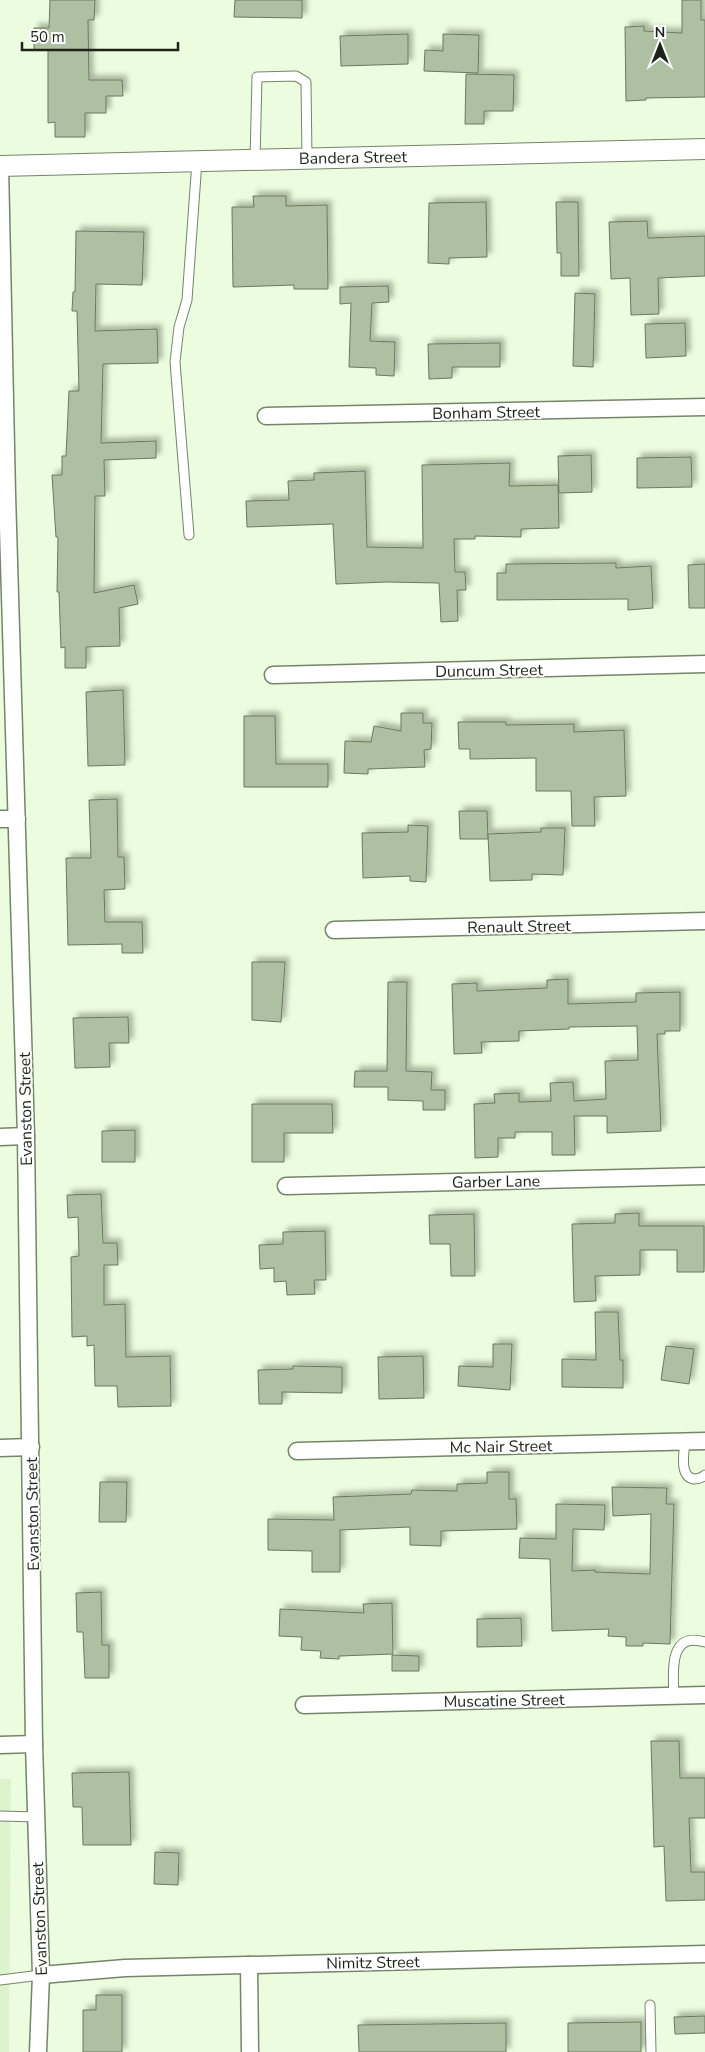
<svg xmlns="http://www.w3.org/2000/svg" width="705" height="2052" viewBox="0 0 705 2052" font-family="'Nunito Sans',sans-serif">
  <style>
    .built { fill: #ddf3ce }
    .building { fill: #aec0a2; stroke: #69795e; filter: url(#shadow) }
    .lines { fill: none; stroke-linecap: round; stroke-linejoin: round }
    .service-casing { stroke: #748569; stroke-width: 11 }
    .minor-casing { stroke: #748569; stroke-width: 19 }
    .tertiary-casing { stroke: #748569; stroke-width: 22 }
    .service { stroke: #fff; stroke-width: 9 }
    .minor { stroke: #fff; stroke-width: 16 }
    .tertiary { stroke: #fff; stroke-width: 20 }
    .labels { text-anchor: middle; stroke-width: 4; stroke-linejoin: round; paint-order: stroke }
    .street-label { font-size: 16px; fill: #1d2318; stroke: #fff }
  </style>
  <defs>
    <filter id="shadow"><feDropShadow dx="4.5" dy="-4.5" stdDeviation="2.5" flood-color="#0004"/></filter>
  </defs>
  <rect width="100%" height="100%" fill="#ebfdde"/>
  <polygon class="built" points="0,1779 11,1779 9,2052 0,2052"/>
  <g class="building">
    <polygon points="50,0 95,0 94,20 88,20 89,80 122,80 123,96 106,96 106,113 85,113 85,137 55,137 55,122 48,123 48,50 34,50 34,28 49,28"/>
    <polygon points="235,0 302,0 302,18 234,17"/>
    <polygon points="682,0 701,0 701,20 705,20 705,97 646,98 646,100 626,101 625,27 644,26 644,31 682,33"/>
    <polygon points="408,34 408,64 341,66 340,36"/>
    <polygon points="443,34 479,35 478,73 424,71 425,50 443,51"/>
    <polygon points="466,74 514,75 513,111 484,111 484,124 465,124"/>
    <polygon points="253,196 286,196 286,206 327,205 328,289 294,289 294,285 233,287 232,207 254,207"/>
    <polygon points="486,202 487,257 449,258 449,264 428,263 429,203"/>
    <polygon points="556,202 578,202 579,276 561,276 561,253 557,253"/>
    <polygon points="647,221 648,238 705,236 705,276 658,278 659,314 631,315 630,278 611,279 609,222"/>
    <polygon points="76,231 144,232 142,285 96,284 95,331 157,329 158,363 103,364 101,443 156,441 156,458 104,460 105,496 95,496 94,593 134,585 138,604 119,608 120,646 86,647 86,668 65,668 65,647 61,648 59,592 57,592 58,537 56,537 52,475 62,475 62,456 66,456 69,391 79,391 77,311 72,311 73,292 75,292"/>
    <polygon points="388,286 389,302 372,303 370,341 395,342 394,376 376,375 376,368 349,367 351,303 340,304 340,287"/>
    <polygon points="575,293 595,294 593,367 573,366"/>
    <polygon points="685,323 686,356 646,358 645,324"/>
    <polygon points="500,343 500,367 452,367 452,378 429,379 428,344"/>
    <polygon points="591,455 592,492 559,493 558,456"/>
    <polygon points="691,457 692,487 637,488 637,458"/>
    <polygon points="510,463 509,486 558,485 559,528 521,529 521,537 475,536 475,539 454,539 455,572 465,572 466,590 457,590 458,621 441,622 439,583 387,582 336,584 333,524 247,527 246,501 289,500 288,481 314,480 314,473 365,471 367,547 423,548 422,465"/>
    <polygon points="616,563 616,568 651,566 653,608 628,610 628,599 497,600 497,573 506,573 506,564"/>
    <polygon points="705,564 705,608 689,608 688,565"/>
    <polygon points="123,690 125,765 88,766 86,692"/>
    <polygon points="401,713 423,713 423,723 432,723 431,749 424,750 425,767 368,769 368,774 344,773 345,741 371,742 374,726 401,731"/>
    <polygon points="244,716 275,716 276,764 328,764 328,787 244,787"/>
    <polygon points="458,722 506,722 506,725 574,724 574,732 624,730 626,796 594,797 595,826 572,826 571,791 536,791 536,758 470,759 470,749 459,749"/>
    <polygon points="117,799 118,857 124,857 125,889 104,890 105,922 142,922 143,953 122,953 122,944 68,945 66,858 91,858 89,800"/>
    <polygon points="459,811 487,811 488,839 460,839"/>
    <polygon points="408,825 428,826 426,882 410,881 410,876 363,878 362,833 408,832"/>
    <polygon points="541,828 565,828 563,875 532,874 532,880 490,881 488,834 541,832"/>
    <polygon points="252,962 285,962 281,1022 252,1020"/>
    <polygon points="568,979 568,1004 636,1002 636,993 680,992 680,1031 665,1031 665,1034 657,1034 661,1131 607,1133 607,1116 574,1116 575,1155 552,1155 552,1132 515,1132 515,1138 498,1138 498,1157 475,1158 474,1104 495,1103 494,1094 519,1093 519,1102 551,1101 550,1083 573,1082 574,1101 606,1099 605,1061 638,1060 637,1026 569,1027 569,1029 519,1031 519,1041 481,1042 482,1053 454,1054 452,984 477,983 477,991 547,988 547,980"/>
    <polygon points="388,982 407,982 406,1071 432,1072 431,1090 445,1090 445,1110 423,1110 423,1101 388,1100 388,1087 354,1087 355,1071 387,1071"/>
    <polygon points="128,1017 129,1043 109,1043 110,1067 75,1068 73,1018"/>
    <polygon points="252,1104 332,1104 333,1133 284,1133 284,1162 252,1162"/>
    <polygon points="135,1130 135,1162 102,1162 102,1131"/>
    <polygon points="101,1194 103,1243 117,1243 118,1265 104,1265 104,1305 125,1304 126,1357 170,1356 171,1406 118,1407 117,1386 95,1386 94,1345 87,1346 87,1336 72,1337 71,1257 79,1256 78,1217 68,1218 67,1195"/>
    <polygon points="639,1213 639,1226 704,1226 704,1272 677,1272 677,1250 640,1250 640,1275 595,1276 596,1301 574,1302 572,1224 615,1223 615,1214"/>
    <polygon points="474,1214 475,1276 451,1276 450,1244 430,1244 429,1215"/>
    <polygon points="325,1231 326,1280 314,1280 315,1294 287,1295 286,1281 274,1282 274,1268 260,1269 259,1245 283,1244 283,1232"/>
    <polygon points="595,1312 618,1312 620,1360 623,1360 623,1388 562,1387 562,1359 596,1360"/>
    <polygon points="493,1344 512,1344 510,1390 458,1386 459,1366 493,1367"/>
    <polygon points="666,1346 694,1349 689,1384 661,1380"/>
    <polygon points="423,1356 424,1398 379,1399 378,1357"/>
    <polygon points="293,1366 342,1367 342,1393 282,1392 282,1404 259,1404 258,1370 293,1369"/>
    <polygon points="487,1472 509,1472 509,1499 516,1499 517,1529 441,1531 441,1546 410,1545 410,1527 340,1530 340,1572 312,1572 312,1551 268,1550 268,1519 334,1520 333,1497 411,1494 412,1490 457,1491 457,1484 487,1483"/>
    <polygon points="100,1482 127,1482 126,1522 99,1522"/>
    <polygon points="612,1487 667,1488 666,1504 674,1504 670,1644 643,1643 643,1646 626,1646 626,1637 608,1636 609,1629 552,1631 550,1559 519,1558 520,1538 556,1539 556,1504 605,1505 604,1530 573,1529 572,1571 595,1570 595,1572 650,1574 651,1514 613,1516"/>
    <polygon points="101,1592 102,1645 109,1645 109,1678 85,1678 83,1632 77,1632 76,1593"/>
    <polygon points="392,1603 393,1654 339,1656 339,1659 320,1658 321,1651 301,1650 302,1637 279,1636 280,1609 364,1613 363,1604"/>
    <polygon points="521,1618 522,1646 477,1647 477,1619"/>
    <polygon points="392,1655 419,1656 419,1671 392,1671"/>
    <polygon points="651,1741 679,1741 680,1778 705,1778 705,1818 689,1818 691,1872 705,1872 705,1900 666,1901 664,1846 654,1847"/>
    <polygon points="129,1772 131,1845 83,1845 82,1807 73,1807 72,1773"/>
    <polygon points="155,1852 179,1853 178,1885 154,1884"/>
    <polygon points="96,1995 122,1995 122,2052 83,2052 83,2010 96,2010"/>
    <polygon points="705,2016 705,2033 675,2034 674,2017"/>
    <polygon points="641,2022 641,2052 568,2052 568,2023"/>
    <polygon points="506,2023 506,2052 359,2052 358,2025"/>
  </g>
  <g class="lines">
    <defs>
      <g id="service">
        <polyline points="255,160 257,77 296,76 306,82 307,158"/>
        <polyline points="189,535 175,362 179,327 187,300 197,161"/>
        <path d="M685,1442C684,1452 679,1477 694,1479C699,1479 702,1478 705,1475"/>
        <path d="M674,1696C673,1673 668,1631 705,1642"/>
        <polyline points="0,1816 36,1817"/>
        <polyline points="0,1980 41,1975"/>
        <polyline points="650,2005 651,2052"/>
      </g>
      <g id="minor">
        <polyline points="0,166 7,494 26,1136 34,1744 41,1975 38,2052"/>
        <polyline points="266,416 705,407"/>
        <polyline points="273,675 705,664"/>
        <polyline points="0,819 17,819"/>
        <polyline points="334,930 705,921"/>
        <polyline points="0,1137 26,1136"/>
        <polyline points="286,1186 705,1176"/>
        <polyline points="0,1448 31,1447"/>
        <polyline points="297,1451 705,1441"/>
        <polyline points="304,1705 705,1695"/>
        <polyline points="0,1745 34,1744"/>
        <polyline points="249,1965 250,2052"/>
        <polyline points="41,1975 125,1968 705,1954"/>
      </g>
      <polyline id="tertiary" points="0,166 705,149"/>
    </defs>
    <use href="#service" class="service-casing"/>
    <use href="#minor" class="minor-casing"/>
    <use href="#tertiary" class="tertiary-casing"/>
    <use href="#service" class="service"/>
    <use href="#minor" class="minor"/>
    <use href="#tertiary" class="tertiary"/>
  </g>
  <g class="labels">
    <g class="street-label">
      <text transform="translate(353 157) rotate(-1)" y="6">Bandera Street</text>
      <text transform="translate(486 412) rotate(-1)" y="6">Bonham Street</text>
      <text transform="translate(489 670) rotate(-1)" y="6">Duncum Street</text>
      <text transform="translate(519 926) rotate(-1)" y="6">Renault Street</text>
      <text transform="translate(25 1109) rotate(-91)" y="6">Evanston Street</text>
      <text transform="translate(496 1181) rotate(-1)" y="6">Garber Lane</text>
      <text transform="translate(501 1446) rotate(-1)" y="6">Mc Nair Street</text>
      <text transform="translate(32 1514) rotate(-91)" y="6">Evanston Street</text>
      <text transform="translate(504 1700) rotate(-1)" y="6">Muscatine Street</text>
      <text transform="translate(39 1919) rotate(-92)" y="6">Evanston Street</text>
      <text transform="translate(373 1962) rotate(-1)" y="6">Nimitz Street</text>
    </g>
  </g>
  <g transform="translate(660 45)" stroke="#ffffff" stroke-width="4" paint-order="stroke">
  <path d="M0-4L9 19L0 12L-9 19Z" fill="#1d2318"/>
  <text y="-8" font-size="14" font-weight="bold" text-anchor="middle" fill="#1d2318">N</text>
  </g>
  <path d="M22 42v8h156v-8" fill="none" stroke="#1d2318" stroke-width="2.5"/>
  <text x="30" y="42" font-size="15" fill="#1d2318" stroke="#ffffff" stroke-width="4" paint-order="stroke">50 m</text>
</svg>
